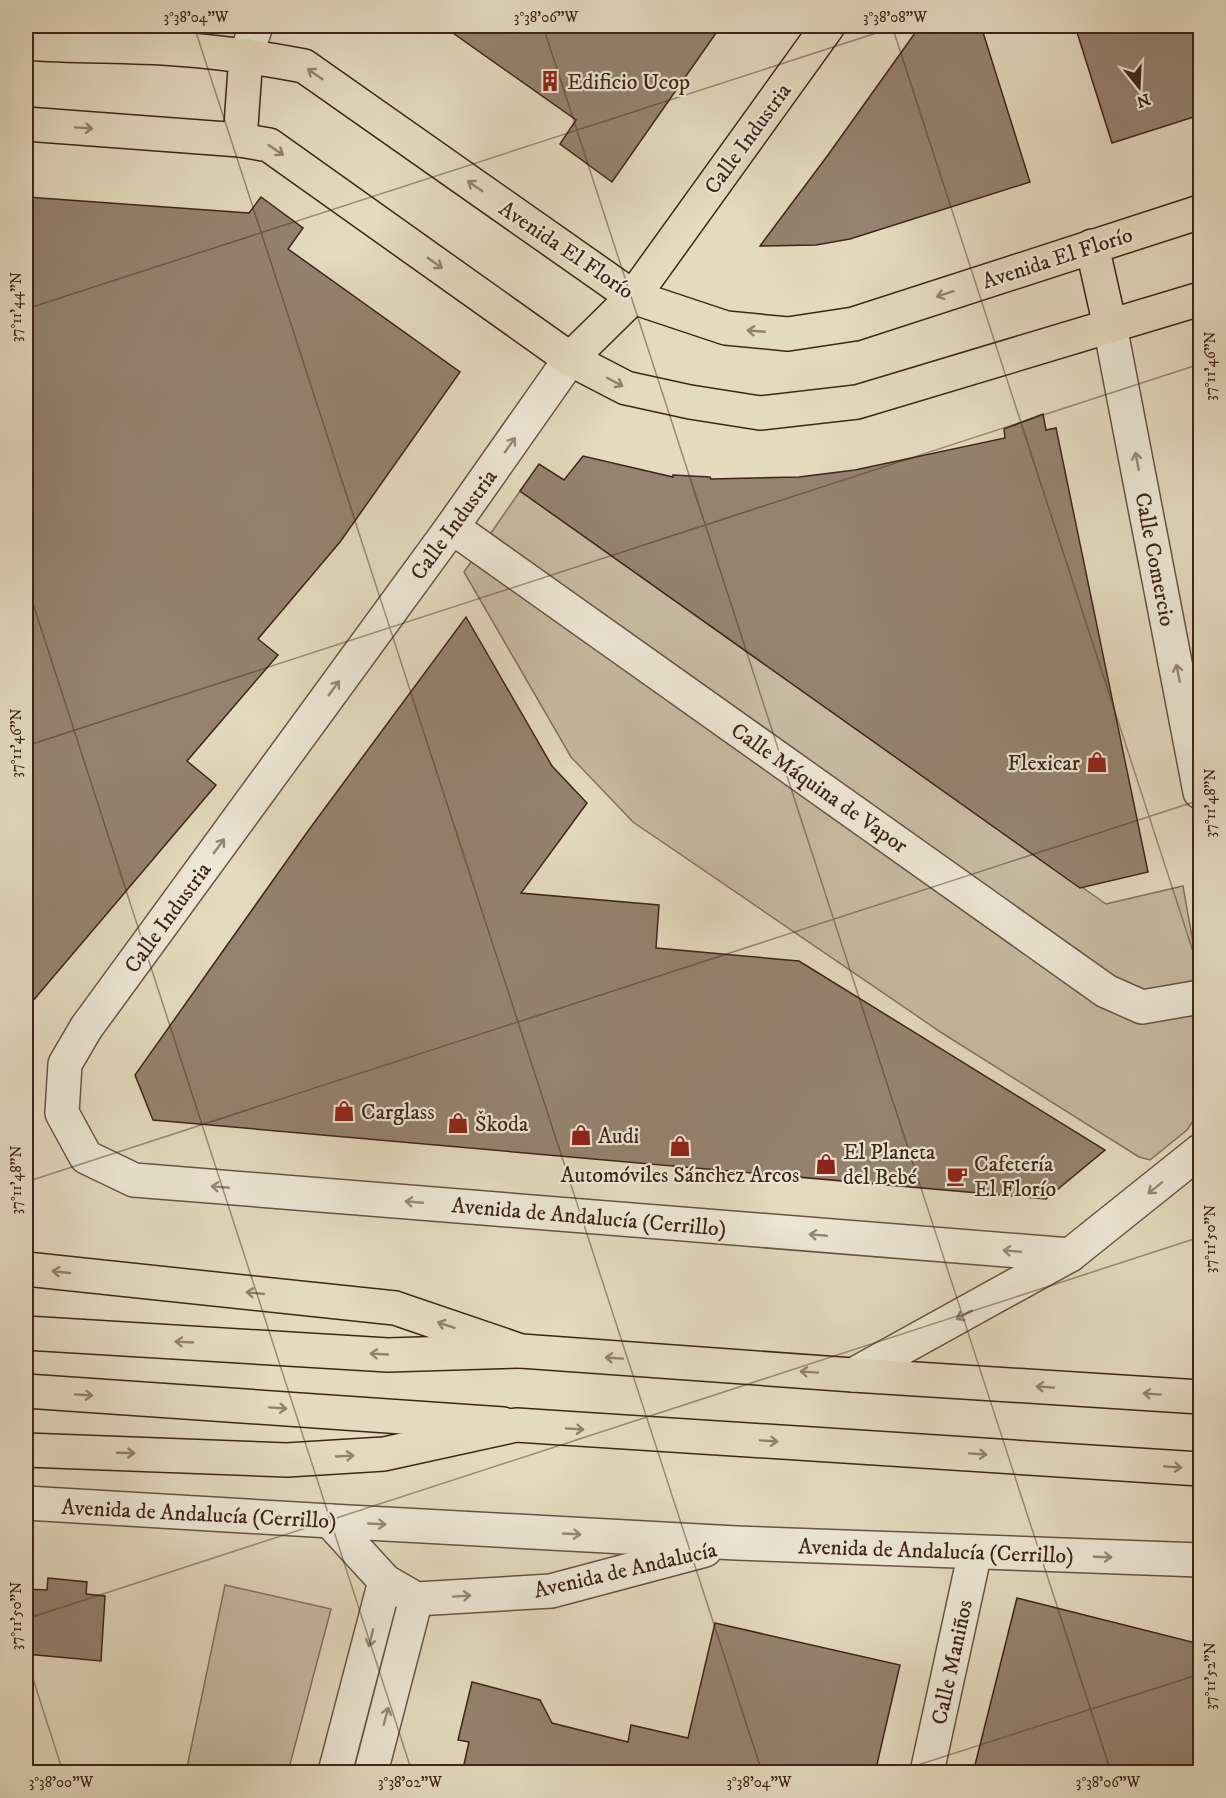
<svg xmlns="http://www.w3.org/2000/svg" width="1226" height="1798" viewBox="0 0 1226 1798" font-family="'IM FELL DW Pica',serif">
  <style>
    .green { fill: #c8bba2; stroke: #84705e; stroke-width: 1.5 }
    .building { fill: #95836f; stroke: #40241a; stroke-width: 1.5 }
    .lines { fill: none; stroke-linecap: round; stroke-linejoin: round }
    .minor-casing { stroke: #695243; stroke-width: 36 }
    .major-casing { stroke: #40241a; stroke-width: 36 }
    .highway-casing { stroke: #40241a; stroke-width: 36 }
    .minor { stroke: #ede7d5; stroke-width: 33 }
    .major { stroke: #e4dabe; stroke-width: 33 }
    .highway { stroke: #e4dabe; stroke-width: 33 }
    .oneway { stroke: #927f6c }
    .oneway2 { stroke: #968678 }
    .ticks { fill: none; stroke: #40241a; stroke-width: 1.5; stroke-opacity: 0.45 }
    .labels { text-anchor: middle; stroke-width: 4.5; stroke-linejoin: round; paint-order: stroke }
    .poi-label { font-size: 22px; fill: #40241a; stroke: #ede7d5; text-anchor: start }
    .street-label { font-size: 22px; fill: #40241a; stroke: #ede7d5 }
    .neatline { fill: none; stroke: #40241a; stroke-width: 2 }
    .ticks-label { font-size: 15px; text-anchor: middle; fill: #40241a }
  </style>
  <rect width="100%" height="100%" fill="#e4dabe"/>
  <filter id="stains"><feTurbulence type="fractalNoise" baseFrequency=".00333" numOctaves="4"/><feColorMatrix values="0 0 0 0 .2 0 0 0 0 .09 0 0 0 0 .02 0 0 0 .5 -.17"/></filter>
  <radialGradient id="worn" r=".72"><stop offset=".6" stop-color="#630" stop-opacity="0"/><stop offset="1" stop-color="#630" stop-opacity=".3"/></radialGradient>
  <g class="green">
    <polygon points="520,491 1106,904 1183,886 1200,982 1200,1111 1187,1130 1150,1160 1139,1157 942,1033 633,822 571,757 464,572"/>
    <polygon points="225,1585 331,1609 288,1772 186,1772"/>
  </g>
  <g class="building">
    <polygon points="443,26 721,26 612,182 560,144 576,120"/>
    <polygon points="920,26 981,26 1030,182 850,239 816,245 760,246 828,155"/>
    <polygon points="1075,26 1200,26 1200,115 1112,143"/>
    <polygon points="26,197 249,213 261,197 303,228 288,249 460,372 340,542 258,639 278,655 187,761 216,785 26,1009"/>
    <polygon points="1043,414 1046,430 1056,428 1148,872 1080,888 520,491 539,464 564,480 583,456 673,477 673,475 710,477 711,479 799,477 855,470 1005,438 1004,429"/>
    <polygon points="466,617 552,766 587,803 521,893 659,905 656,948 799,961 1105,1150 1046,1199 153,1120 135,1075 308,831"/>
    <polygon points="48,1578 87,1582 86,1594 105,1596 101,1661 26,1654 26,1589 47,1590"/>
    <polygon points="1017,1598 1200,1644 1200,1773 973,1773"/>
    <polygon points="715,1623 900,1665 875,1773 462,1773 469,1742 458,1740 472,1682 540,1700 552,1723 628,1742 631,1725 688,1738"/>
  </g>
  <g class="lines">
    <defs>
      <g id="minor">
        <polyline points="246,55 256,26"/>
        <polyline points="1110,326 1200,792"/>
        <polyline points="570,359 452,527 86,1028 65,1064 62,1113 86,1157 134,1180 1070,1255"/>
        <polyline points="452,527 1106,991 1142,1007 1200,997"/>
        <polyline points="853,1375 1070,1255 1200,1151"/>
        <polyline points="26,1503 330,1521 736,1543 1200,1560"/>
        <polyline points="330,1521 385,1581 416,1599 551,1591 705,1550"/>
        <polyline points="335,1772 385,1581"/>
        <polyline points="371,1772 416,1599"/>
        <polyline points="927,1772 975,1552"/>
      </g>
      <g id="major">
        <path d="M26,43C76,47 126,45 177,49C220,52 262,58 304,66L633,297L726,328L788,334L854,324L1200,212"/>
        <polyline points="26,124 240,140 269,145 570,359 626,388 690,402 760,413 857,402 1200,299"/>
        <polyline points="240,140 246,55"/>
        <polyline points="1092,246 1110,326"/>
        <polyline points="570,359 633,297 828,26"/>
        <polyline points="26,1333 388,1355 519,1351"/>
        <polyline points="26,1391 503,1424"/>
      </g>
      <g id="highway">
        <polyline points="26,1269 395,1308 521,1351 853,1375 1200,1397"/>
        <polyline points="26,1450 287,1460 384,1454 516,1425 1200,1469"/>
      </g>
    </defs>
    <use href="#minor" class="minor-casing"/>
    <use href="#major" class="major-casing"/>
    <use href="#highway" class="highway-casing"/>
    <use href="#minor" class="minor"/>
    <use href="#major" class="major"/>
    <use href="#highway" class="highway"/>
  </g>
  <defs><path id="oneway-shaft" d="M-6 0H5M1.5-3L5.5 0L1.5 3" fill="none" stroke-width="1.6" stroke-linecap="round" stroke-linejoin="round" transform="scale(1.5)"/></defs>
  <g class="oneway">
    <use href="#oneway-shaft" transform="translate(315 74) rotate(-145)"/>
    <use href="#oneway-shaft" transform="translate(84 128) rotate(4)"/>
    <use href="#oneway-shaft" transform="translate(276 150) rotate(34)"/>
    <use href="#oneway-shaft" transform="translate(475 186) rotate(-145)"/>
    <use href="#oneway-shaft" transform="translate(435 263) rotate(35)"/>
    <use href="#oneway-shaft" transform="translate(945 294) rotate(162)"/>
    <use href="#oneway-shaft" transform="translate(756 331) rotate(-175)"/>
    <use href="#oneway-shaft" transform="translate(615 382) rotate(28)"/>
    <use href="#oneway-shaft" transform="translate(61 1272) rotate(-174)"/>
    <use href="#oneway-shaft" transform="translate(255 1293) rotate(-174)"/>
    <use href="#oneway-shaft" transform="translate(446 1325) rotate(-161)"/>
    <use href="#oneway-shaft" transform="translate(184 1342) rotate(-177)"/>
    <use href="#oneway-shaft" transform="translate(379 1354) rotate(-177)"/>
    <use href="#oneway-shaft" transform="translate(614 1358) rotate(-176)"/>
    <use href="#oneway-shaft" transform="translate(809 1372) rotate(-176)"/>
    <use href="#oneway-shaft" transform="translate(1045 1387) rotate(-176)"/>
    <use href="#oneway-shaft" transform="translate(1152 1394) rotate(-176)"/>
    <use href="#oneway-shaft" transform="translate(84 1395) rotate(4)"/>
    <use href="#oneway-shaft" transform="translate(278 1408) rotate(4)"/>
    <use href="#oneway-shaft" transform="translate(575 1429) rotate(4)"/>
    <use href="#oneway-shaft" transform="translate(769 1441) rotate(4)"/>
    <use href="#oneway-shaft" transform="translate(126 1453) rotate(2)"/>
    <use href="#oneway-shaft" transform="translate(978 1454) rotate(4)"/>
    <use href="#oneway-shaft" transform="translate(345 1456) rotate(-3)"/>
    <use href="#oneway-shaft" transform="translate(1173 1467) rotate(4)"/>
  </g>
  <g class="oneway2">
    <use href="#oneway-shaft" transform="translate(510 445) rotate(-55)"/>
    <use href="#oneway-shaft" transform="translate(1137 461) rotate(-101)"/>
    <use href="#oneway-shaft" transform="translate(1178 673) rotate(-101)"/>
    <use href="#oneway-shaft" transform="translate(334 688) rotate(-54)"/>
    <use href="#oneway-shaft" transform="translate(219 846) rotate(-54)"/>
    <use href="#oneway-shaft" transform="translate(220 1187) rotate(-175)"/>
    <use href="#oneway-shaft" transform="translate(1155 1188) rotate(141)"/>
    <use href="#oneway-shaft" transform="translate(414 1202) rotate(-175)"/>
    <use href="#oneway-shaft" transform="translate(818 1235) rotate(-175)"/>
    <use href="#oneway-shaft" transform="translate(1012 1251) rotate(-175)"/>
    <use href="#oneway-shaft" transform="translate(964 1315) rotate(151)"/>
    <use href="#oneway-shaft" transform="translate(377 1524) rotate(3)"/>
    <use href="#oneway-shaft" transform="translate(572 1534) rotate(3)"/>
    <use href="#oneway-shaft" transform="translate(1103 1557) rotate(2)"/>
    <use href="#oneway-shaft" transform="translate(462 1596) rotate(-4)"/>
    <use href="#oneway-shaft" transform="translate(371 1638) rotate(104)"/>
    <use href="#oneway-shaft" transform="translate(386 1716) rotate(-75)"/>
  </g>
  <path class="ticks" d="M194,26L762,1772M543,26L1111,1772M892,26L1200,973M26,309L898,26M26,582L412,1772M26,746L1200,364M26,1182L1200,800M26,1619L1200,1237M26,1657L63,1772M896,1772L1200,1674"/>
  <defs>
    <symbol id="building-bare" viewBox="-9 -9 18 18"><path d="M-4-6H4V6H1V3H-1V6H-4ZM-2.5-4.3h1.7v1.8h-1.7ZM.8-4.3h1.7v1.8H.8ZM-2.5-1h1.7V.8h-1.7ZM.8-1h1.7V.8H.8Z" fill="#8f2418" stroke="#ede7d5" stroke-width="2.5" paint-order="stroke"/></symbol>
    <symbol id="shop-bare" viewBox="-9 -9 18 18"><path d="M-5-2.5h2.3a2.7 3.5 0 0 1 5.4 0H5L5.5 6h-11ZM-1.5-2.5h3a1.5 2.3 0 0 0-3 0Z" fill="#8f2418" stroke="#ede7d5" stroke-width="2.5" paint-order="stroke"/></symbol>
    <symbol id="cafe-bare" viewBox="-9 -9 18 18"><path d="M-5.5-4.5H6V0H3Q3 3.5 0 3.5H-2.5Q-5.5 3.5-5.5 0ZM3-3.2v2h1.7v-2ZM-6 4.5H4V6H-6Z" fill="#8f2418" stroke="#ede7d5" stroke-width="2.5" paint-order="stroke"/></symbol>
  </defs>
  <g fill-rule="evenodd">
    <use href="#building-bare" x="535" y="66" width="30" height="30"/>
    <use href="#shop-bare" x="1082" y="747" width="30" height="30"/>
    <use href="#shop-bare" x="329" y="1096" width="30" height="30"/>
    <use href="#shop-bare" x="443" y="1108" width="30" height="30"/>
    <use href="#shop-bare" x="566" y="1120" width="30" height="30"/>
    <use href="#shop-bare" x="665" y="1131" width="30" height="30"/>
    <use href="#shop-bare" x="811" y="1149" width="30" height="30"/>
    <use href="#cafe-bare" x="942" y="1161" width="30" height="30"/>
  </g>
  <g class="labels">
    <g class="poi-label">
      <text x="567" y="89">Edificio Ucop</text>
      <text x="1080" y="770" text-anchor="end">Flexicar</text>
      <text x="361" y="1119">Carglass</text>
      <text x="475" y="1131">Škoda</text>
      <text x="598" y="1143">Audi</text>
      <text x="843" y="1159">El Planeta<tspan x="843" dy="25">del Bebé</tspan></text>
      <text x="974" y="1171">Cafetería<tspan x="974" dy="25">El Florío</tspan></text>
      <text x="680" y="1182" text-anchor="middle">Automóviles Sánchez Arcos</text>
    </g>
    <g class="street-label">
      <text transform="translate(747 138) rotate(-54)" y="8">Calle Industria</text>
      <text transform="translate(567 249) rotate(34)" y="8">Avenida El Florío</text>
      <text transform="translate(1057 257) rotate(-18)" y="8">Avenida El Florío</text>
      <text transform="translate(453 524) rotate(-54)" y="8">Calle Industria</text>
      <text transform="translate(1156 559) rotate(79)" y="8">Calle Comercio</text>
      <text transform="translate(820 787) rotate(35)" y="8">Calle Máquina de Vapor</text>
      <text transform="translate(167 917) rotate(-54)" y="8">Calle Industria</text>
      <text transform="translate(589 1216) rotate(5)" y="8">Avenida de Andalucía (Cerrillo)</text>
      <text transform="translate(199 1513) rotate(3)" y="8">Avenida de Andalucía (Cerrillo)</text>
      <text transform="translate(936 1550) rotate(2)" y="8">Avenida de Andalucía (Cerrillo)</text>
      <text transform="translate(625 1569) rotate(-13)" y="8">Avenida de Andalucía</text>
      <text transform="translate(951 1662) rotate(-78)" y="8">Calle Maniños</text>
    </g>
  </g>
  <rect width="1226" height="1798" fill="none" stroke="#e4dabe" stroke-width="66"/>
  <g transform="translate(1139 87) rotate(162)" stroke="#ede7d5" stroke-width="4.5" paint-order="stroke">
  <path d="M0-4.5L10 22L0 15L-10 22Z" fill="#40241a"/>
  <text y="-9" font-size="16" font-weight="bold" text-anchor="middle" fill="#40241a">N</text>
  </g>
  <rect x="33" y="33" width="1160" height="1732" class="neatline"/>
  <g class="ticks-label">
    <text x="196" y="22">3°38'04"W</text>
    <text x="546" y="22">3°38'06"W</text>
    <text x="895" y="22">3°38'08"W</text>
    <text transform="translate(16 307) rotate(-90)" y="5">37°11'44"N</text>
    <text transform="translate(1210 366) rotate(-90)" y="5">37°11'46"N</text>
    <text transform="translate(16 743) rotate(-90)" y="5">37°11'46"N</text>
    <text transform="translate(1210 803) rotate(-90)" y="5">37°11'48"N</text>
    <text transform="translate(16 1180) rotate(-90)" y="5">37°11'48"N</text>
    <text transform="translate(1210 1239) rotate(-90)" y="5">37°11'50"N</text>
    <text transform="translate(16 1616) rotate(-90)" y="5">37°11'50"N</text>
    <text transform="translate(1210 1676) rotate(-90)" y="5">37°11'52"N</text>
    <text x="61" y="1787">3°38'00"W</text>
    <text x="410" y="1787">3°38'02"W</text>
    <text x="759" y="1787">3°38'04"W</text>
    <text x="1108" y="1787">3°38'06"W</text>
  </g>
  <rect width="100%" height="100%" filter="url(#stains)"/>
  <rect width="100%" height="100%" fill="url(#worn)"/>
</svg>
